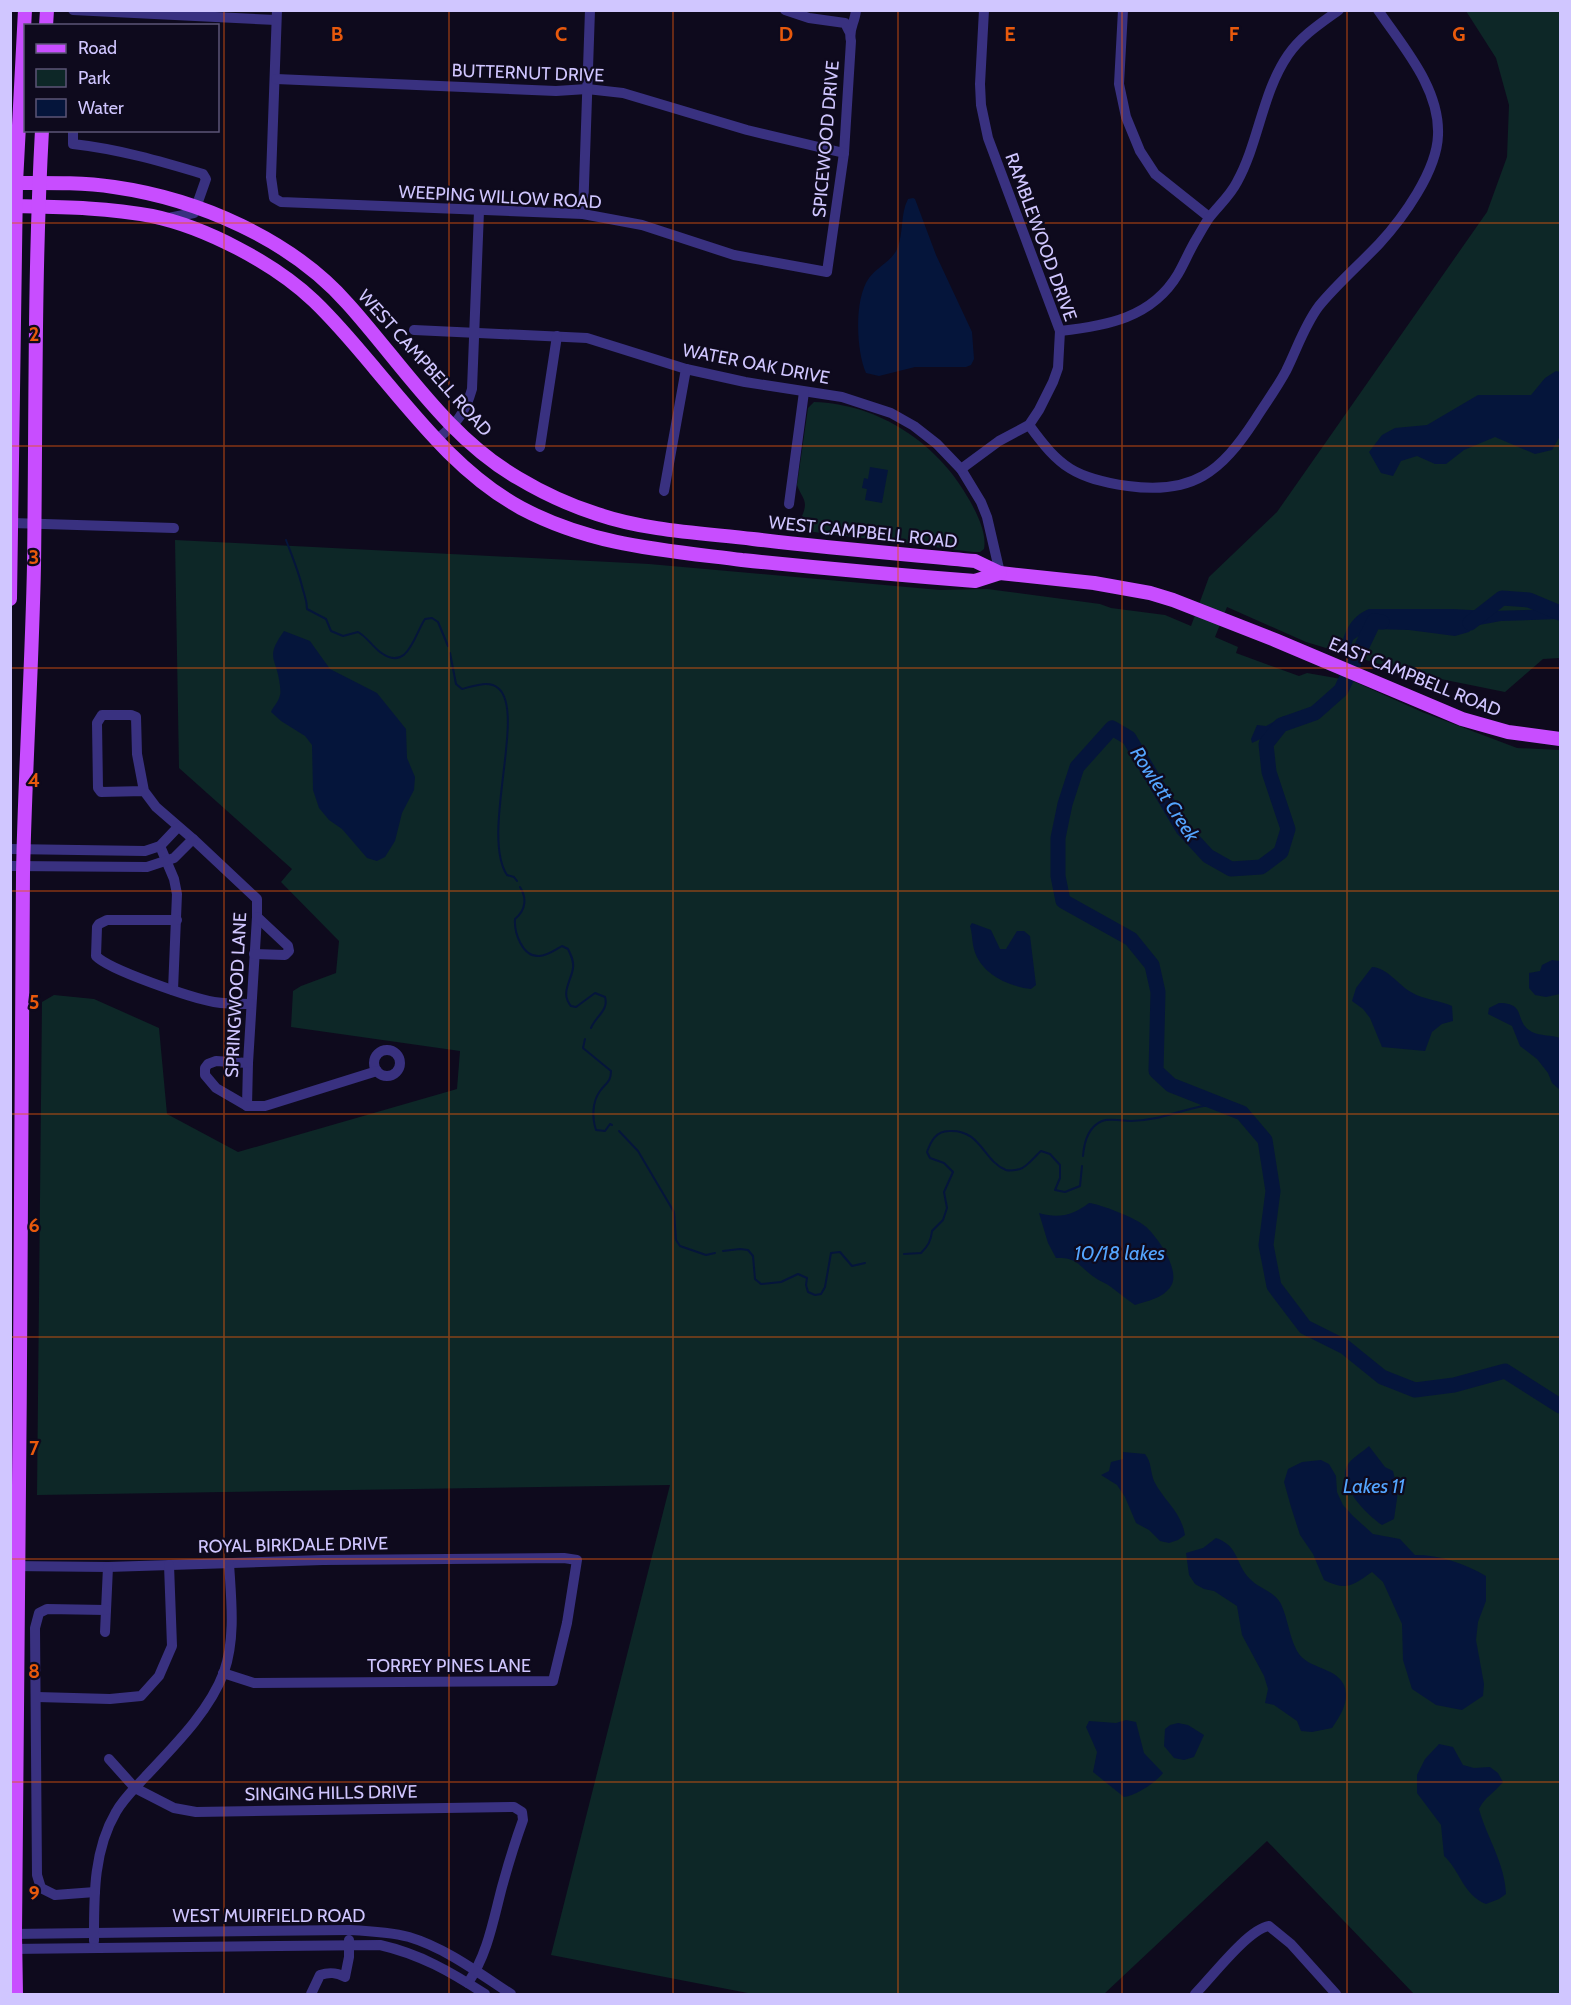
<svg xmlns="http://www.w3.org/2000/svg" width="1571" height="2005" viewBox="0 0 1571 2005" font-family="Cabin,sans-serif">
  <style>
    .green { fill: #0d2727 }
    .water { fill: #05153b }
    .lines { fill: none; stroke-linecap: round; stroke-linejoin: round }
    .stream { stroke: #05153b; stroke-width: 2 }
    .river { stroke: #05153b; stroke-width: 15 }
    .minor { stroke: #393180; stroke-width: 10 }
    .major { stroke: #c84dff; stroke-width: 14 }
    .grid { fill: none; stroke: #e8590c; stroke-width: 1.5; stroke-opacity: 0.55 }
    .labels { text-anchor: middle; stroke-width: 4.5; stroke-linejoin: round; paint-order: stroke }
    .street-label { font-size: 18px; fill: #d0c6ff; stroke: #0e0a1d }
    .water-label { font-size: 20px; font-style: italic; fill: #54a5ff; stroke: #0e0a1d }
    .grid-label { font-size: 20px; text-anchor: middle; font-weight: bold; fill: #e8590c; stroke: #0e0a1d; stroke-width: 4.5; stroke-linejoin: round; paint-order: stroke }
  </style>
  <rect width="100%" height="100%" fill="#0e0a1d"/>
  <g class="green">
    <polygon points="1466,11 1560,11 1560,658 1543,659 1505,692 1406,672 1306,642 1227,607 1215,637 1238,647 1236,653 1299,676 1307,673 1353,681 1422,712 1517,748 1560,750 1560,1994 1414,1994 1267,1841 1104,1994 753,1994 551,1955 670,1485 37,1495 42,1002 54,995 94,999 159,1028 167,1114 238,1152 457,1089 460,1051 291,1027 293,991 301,986 336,973 339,941 281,882 292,869 179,768 175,540 649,564 940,590 987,589 1100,604 1111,608 1165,615 1191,626 1209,577 1277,512 1487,212 1507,157 1509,105 1496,58"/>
    <path d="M814,402C880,404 939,444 970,501C977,514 987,533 984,549L980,552H973L806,531L808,521L802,516C809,500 802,499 797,485L808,408Z"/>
  </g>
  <g class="water">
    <path d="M913,198L915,199L936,255L972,332L974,359L971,365L966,367H915L879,376L866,373C856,351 854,298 869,278C877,267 892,261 897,249C904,233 900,214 908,199Z"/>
    <polygon points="1556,371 1560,372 1560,436 1552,450 1535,454 1495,437 1464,450 1446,464 1435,464 1417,456 1401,461 1393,476 1381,473 1369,452 1382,435 1395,428 1427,425 1478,395 1531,395 1545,378"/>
    <polygon points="870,467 888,470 882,503 865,500 867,489 862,488 864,478 868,479"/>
    <path d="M1369,609H1453L1489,611L1560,609V619L1501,621L1474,626L1469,632L1455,636L1409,630L1374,629L1363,633L1353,640L1348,654L1340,649C1346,630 1350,617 1369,609Z"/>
    <path d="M284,631L310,641L330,669L377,693L406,729L407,758L415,777L414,790L402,813L395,841L385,857L377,861L367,858L342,829L329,820L319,808L313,790L312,745L305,736L281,721L271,712C273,707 279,701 280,695C281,692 280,689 280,686C277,657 264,659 284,631Z"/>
    <polygon points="1284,716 1288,723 1278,730 1275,736 1267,736 1252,743 1251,739 1257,725 1266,726"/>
    <path d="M972,923L991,930L1000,949H1006L1017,931H1024L1030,936L1036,985L1031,989C1007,986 978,973 973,945C972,939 972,932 970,926Z"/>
    <polygon points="1552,960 1560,961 1560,994 1546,997 1535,995 1529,988 1529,973 1540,971 1542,965"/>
    <path d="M1372,967C1388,968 1397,984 1411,992C1424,1000 1439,1000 1452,1006L1453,1021L1442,1024L1432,1032L1425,1051L1382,1047L1370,1018L1363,1009L1352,1001L1356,988Z"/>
    <path d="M1499,1003C1528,1003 1513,1022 1532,1032C1540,1036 1552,1035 1560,1038V1090L1552,1083L1548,1073L1537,1059L1520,1046L1512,1026L1488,1014L1489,1008Z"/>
    <path d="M1089,1203C1100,1204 1136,1218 1145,1226C1157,1236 1181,1270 1171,1286C1164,1298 1147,1301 1135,1305C1126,1299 1119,1293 1111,1287C1106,1283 1099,1281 1094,1277C1079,1266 1077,1257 1056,1258L1048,1243L1039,1213C1059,1219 1073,1215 1089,1203Z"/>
    <path d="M1369,1446L1385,1467L1393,1471L1398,1492L1394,1519L1382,1525C1367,1515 1337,1485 1347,1466C1351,1458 1363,1452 1369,1446Z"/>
    <path d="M1123,1452L1145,1454C1152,1463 1150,1471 1154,1481C1164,1501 1181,1511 1185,1535L1178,1540L1169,1543L1160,1541L1149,1530L1136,1523L1125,1497L1117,1485L1101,1475L1109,1471L1111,1462L1123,1459Z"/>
    <path d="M1321,1460L1329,1464L1336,1476L1337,1492L1343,1505L1353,1516L1373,1534L1400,1539L1415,1555C1441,1555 1463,1563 1486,1576V1601L1478,1622L1476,1640L1484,1684L1483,1696L1462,1710L1436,1705L1412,1689L1403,1660L1402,1624L1383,1582L1372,1572C1352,1586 1347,1591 1324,1580L1313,1554L1300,1535L1291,1507L1284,1482L1288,1469L1302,1462Z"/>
    <path d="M1216,1538C1239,1546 1235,1563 1249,1578C1259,1589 1273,1590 1281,1604C1288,1619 1289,1636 1297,1651C1308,1670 1335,1666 1344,1685C1350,1701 1341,1715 1332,1728L1312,1732L1301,1731L1297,1721L1274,1705L1265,1703L1268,1689L1264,1676L1242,1635L1237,1606L1214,1591L1204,1589L1195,1584L1189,1575L1186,1553L1203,1548Z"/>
    <path d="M1126,1720L1136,1722L1144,1753L1163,1773C1156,1782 1136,1796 1124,1797L1093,1772L1097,1752L1086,1727L1089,1721L1116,1723Z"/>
    <polygon points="1178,1723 1188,1725 1204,1735 1194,1757 1184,1760 1174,1758 1164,1746 1165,1729 1170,1725"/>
    <path d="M1439,1744L1453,1747L1463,1765L1474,1768L1490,1767L1498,1773L1503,1782C1494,1793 1485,1797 1479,1809C1487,1838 1505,1863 1506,1894L1499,1899L1486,1904C1463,1895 1461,1872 1444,1856L1441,1825L1417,1793V1775L1425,1759Z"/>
  </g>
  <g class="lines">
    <g class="stream">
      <path d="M286,540C292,556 298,570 302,586C304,595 307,599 307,609L326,619L331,631L343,636L358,632C367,637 371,645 380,652C408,673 414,635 425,619L432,618L438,622L448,646"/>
      <path d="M450,653L456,684L462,689C473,686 489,680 498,688C527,711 480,834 507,875L514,877L517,881"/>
      <path d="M520,887C527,898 526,910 515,919C514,932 522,957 539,956C547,956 555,950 562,946L568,949C571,955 574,961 573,968C571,982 560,993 571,1006L576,1007L595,993L605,997C609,1010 596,1016 591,1028"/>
      <path d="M585,1039L583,1048L611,1071C611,1082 606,1083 600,1091C592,1102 592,1118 596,1130L605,1131L610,1124L612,1125"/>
      <polyline points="619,1131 638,1151 674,1212 676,1240 680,1246 706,1255 715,1253"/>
      <path d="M1083,1156C1084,1143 1088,1127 1102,1121C1110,1118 1122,1121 1131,1121C1162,1121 1187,1106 1218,1104"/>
      <polyline points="723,1251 740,1249 748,1250 753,1256 755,1279 761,1284 781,1282 798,1274 807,1278 806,1285 808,1292 815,1295 821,1294 825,1287 831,1253 840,1252 852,1266 865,1263"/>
      <path d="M904,1254L921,1253C928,1246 931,1241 932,1231L943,1220L947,1208L944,1192L953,1172L944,1163L930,1158L927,1152C931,1141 936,1131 949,1131C981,1129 983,1161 1006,1170C1009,1171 1016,1170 1020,1169C1027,1167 1035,1156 1041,1151L1050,1154L1060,1165V1178L1055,1190L1065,1192L1080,1186L1082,1166"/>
    </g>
    <g class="river">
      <polyline points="1382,622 1374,621 1341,690 1315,713 1281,725 1266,744 1269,772 1288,829 1281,852 1261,867 1231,869 1208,856 1183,829 1129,738 1112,728 1077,767 1065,804 1058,838 1058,876 1063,901 1131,939 1152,965 1158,992 1156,1071 1171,1085 1242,1113 1265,1140 1273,1191 1266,1245 1274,1286 1305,1327 1345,1347 1382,1377 1415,1390 1454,1385 1505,1371 1560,1406"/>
      <polyline points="1470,623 1502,598 1529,600 1560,613"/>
    </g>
    <g class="minor">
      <polyline points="73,10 276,20"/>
      <path d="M277,10L271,177L274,198L281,202L583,214L642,225L734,255L827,272L844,153L851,41C848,29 855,23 856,10"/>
      <polyline points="785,10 809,18 845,23 849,31"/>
      <polyline points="1123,10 1119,84 1126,117 1140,151 1155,174 1209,217"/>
      <polyline points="276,79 556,91 587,89 623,93 747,130 844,153"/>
      <path d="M73,130V144C118,149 160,161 203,174L206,179L194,213L163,219"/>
      <polyline points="583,214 590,10"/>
      <polyline points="414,330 587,338 686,369 745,382 842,397 891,413 914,426 937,444 961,469 981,502 987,517 1000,573"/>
      <path d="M1060,331C1106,326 1152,318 1178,274C1185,262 1190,249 1197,238C1201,231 1205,224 1209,218C1218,206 1230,196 1237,182C1259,142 1262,93 1288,55C1301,36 1321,23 1339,10"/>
      <path d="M1029,425C1060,468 1075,478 1128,486C1193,495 1221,472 1255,420C1265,404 1277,388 1286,371C1297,349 1304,326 1319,306C1337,284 1359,265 1379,244C1403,218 1437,171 1438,135C1440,88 1403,47 1378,10"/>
      <path d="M436,440C456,424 465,414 472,389L479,211"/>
      <polyline points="540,447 557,336"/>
      <polyline points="961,469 999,441 1029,425 1039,410 1053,382 1058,368 1060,331 988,138 981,105 980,84 984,10"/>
      <polyline points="664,491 686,369"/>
      <polyline points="789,504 804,392"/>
      <polyline points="12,523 174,528"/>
      <polyline points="144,791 101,792 98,788 97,723 102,715 131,715 136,717 137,754 144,791 156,807 193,839 257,899 257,917 248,1063 247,1106"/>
      <polyline points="160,846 174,879 177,894 173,990"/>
      <polyline points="10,849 145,851 160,846 178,827"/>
      <polyline points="10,866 147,867 174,858 193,839"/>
      <path d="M177,920H107L99,924L97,927L96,956C109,970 192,998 214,1002C226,1004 239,1004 251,1004"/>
      <polyline points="254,954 285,955 289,951 288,946 257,917"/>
      <circle cx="387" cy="1063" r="13"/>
      <polyline points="248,1063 216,1061 208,1064 205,1068 205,1075 216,1088 247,1106 265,1106 377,1071"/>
      <polyline points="10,1566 108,1567 323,1560 564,1558 577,1560 567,1623 553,1681 254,1683 223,1673"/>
      <polyline points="105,1632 108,1567"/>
      <polyline points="37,1697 110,1699 141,1696 159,1676 172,1646 169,1565"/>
      <path d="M109,1759L135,1788L174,1808L196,1812L514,1807L522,1812L523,1820C515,1842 508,1865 502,1887C493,1921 488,1953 468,1983"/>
      <polyline points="95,1892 55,1895 41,1888 37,1875 35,1628 39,1613 47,1609 106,1610"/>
      <path d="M10,1934L349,1930C369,1931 390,1932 409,1937C446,1948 480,1974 511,1994"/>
      <path d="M94,1941C94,1897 93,1851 116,1812C123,1799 135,1788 145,1777C174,1746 209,1712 224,1672C236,1637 231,1598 229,1563"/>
      <path d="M10,1949L380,1945C420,1954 451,1972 485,1994"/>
      <path d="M311,1994L320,1975C329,1972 336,1972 345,1977L349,1957V1940"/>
      <path d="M1195,1994C1211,1978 1248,1929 1269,1926L1291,1944L1336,1994"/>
    </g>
    <g class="major">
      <polyline points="46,26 47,10"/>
      <path d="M10,183C45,183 80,182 114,187C198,199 291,239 348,304C402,364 447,437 518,478C543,493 569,505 597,514C647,531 702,533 753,539C827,548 901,554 975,561L1000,573L1094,583L1150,593L1173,600L1275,640L1462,719L1508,732L1560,739"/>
      <path d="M10,206C58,207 105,207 152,216C205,227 274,263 314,301C337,323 356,346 376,370C419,421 461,475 521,508C593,546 663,550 742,560C820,568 897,575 975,581L1000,573"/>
      <polyline points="10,599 16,183 25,10"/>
      <path d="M16,1994L15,1934C21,1580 19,1227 23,873C25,771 32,668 34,565C36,420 34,276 42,130"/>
    </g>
  </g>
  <path class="grid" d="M224,10V1994M449,10V1994M673,10V1994M898,10V1994M1122,10V1994M1347,10V1994M10,223H1560M10,446H1560M10,668H1560M10,891H1560M10,1114H1560M10,1337H1560M10,1559H1560M10,1782H1560"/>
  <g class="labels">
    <g class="street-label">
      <text transform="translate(528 73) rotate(2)" y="6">BUTTERNUT DRIVE</text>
      <text transform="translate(826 139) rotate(-85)" y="6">SPICEWOOD DRIVE</text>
      <text transform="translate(500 197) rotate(3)" y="6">WEEPING WILLOW ROAD</text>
      <text transform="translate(1041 237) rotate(70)" y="6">RAMBLEWOOD DRIVE</text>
      <text transform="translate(425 363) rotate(48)" y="6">WEST CAMPBELL ROAD</text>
      <text transform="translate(756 364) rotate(11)" y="6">WATER OAK DRIVE</text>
      <text transform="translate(863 532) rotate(6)" y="6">WEST CAMPBELL ROAD</text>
      <text transform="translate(1415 677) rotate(22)" y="6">EAST CAMPBELL ROAD</text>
      <text transform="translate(236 995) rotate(-87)" y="6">SPRINGWOOD LANE</text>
      <text transform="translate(293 1545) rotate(-1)" y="6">ROYAL BIRKDALE DRIVE</text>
      <text x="449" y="1672">TORREY PINES LANE</text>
      <text transform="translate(331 1793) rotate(-1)" y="6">SINGING HILLS DRIVE</text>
      <text x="269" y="1922">WEST MUIRFIELD ROAD</text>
    </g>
    <g class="water-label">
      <text transform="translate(1165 794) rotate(57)" y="7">Rowlett Creek</text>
      <text x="1120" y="1260">10/18 lakes</text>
      <text x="1374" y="1493">Lakes 11</text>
    </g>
  </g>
  <g class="grid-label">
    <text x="337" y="41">B</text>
    <text x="561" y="41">C</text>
    <text x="786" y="41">D</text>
    <text x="1010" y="41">E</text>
    <text x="1234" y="41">F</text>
    <text x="1459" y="41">G</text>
    <text x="34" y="341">2</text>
    <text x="34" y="564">3</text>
    <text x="34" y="787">4</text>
    <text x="34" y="1009">5</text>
    <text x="34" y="1232">6</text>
    <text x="34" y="1455">7</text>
    <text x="34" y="1678">8</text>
    <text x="34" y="1900">9</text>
  </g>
  <rect width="1571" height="2005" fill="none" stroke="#d0c6ff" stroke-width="24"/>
  <rect x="24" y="24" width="195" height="108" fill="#0e0a1d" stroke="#5c5577" stroke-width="1.5"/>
  <rect x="36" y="44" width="30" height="9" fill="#c84dff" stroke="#5c5577" stroke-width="1.5"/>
  <text x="78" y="54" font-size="18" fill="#d0c6ff">Road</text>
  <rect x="36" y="69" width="30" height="18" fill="#0d2727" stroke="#5c5577" stroke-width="1.5"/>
  <text x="78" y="84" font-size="18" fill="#d0c6ff">Park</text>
  <rect x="36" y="99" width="30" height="18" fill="#05153b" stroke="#5c5577" stroke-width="1.5"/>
  <text x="78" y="114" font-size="18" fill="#d0c6ff">Water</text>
</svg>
